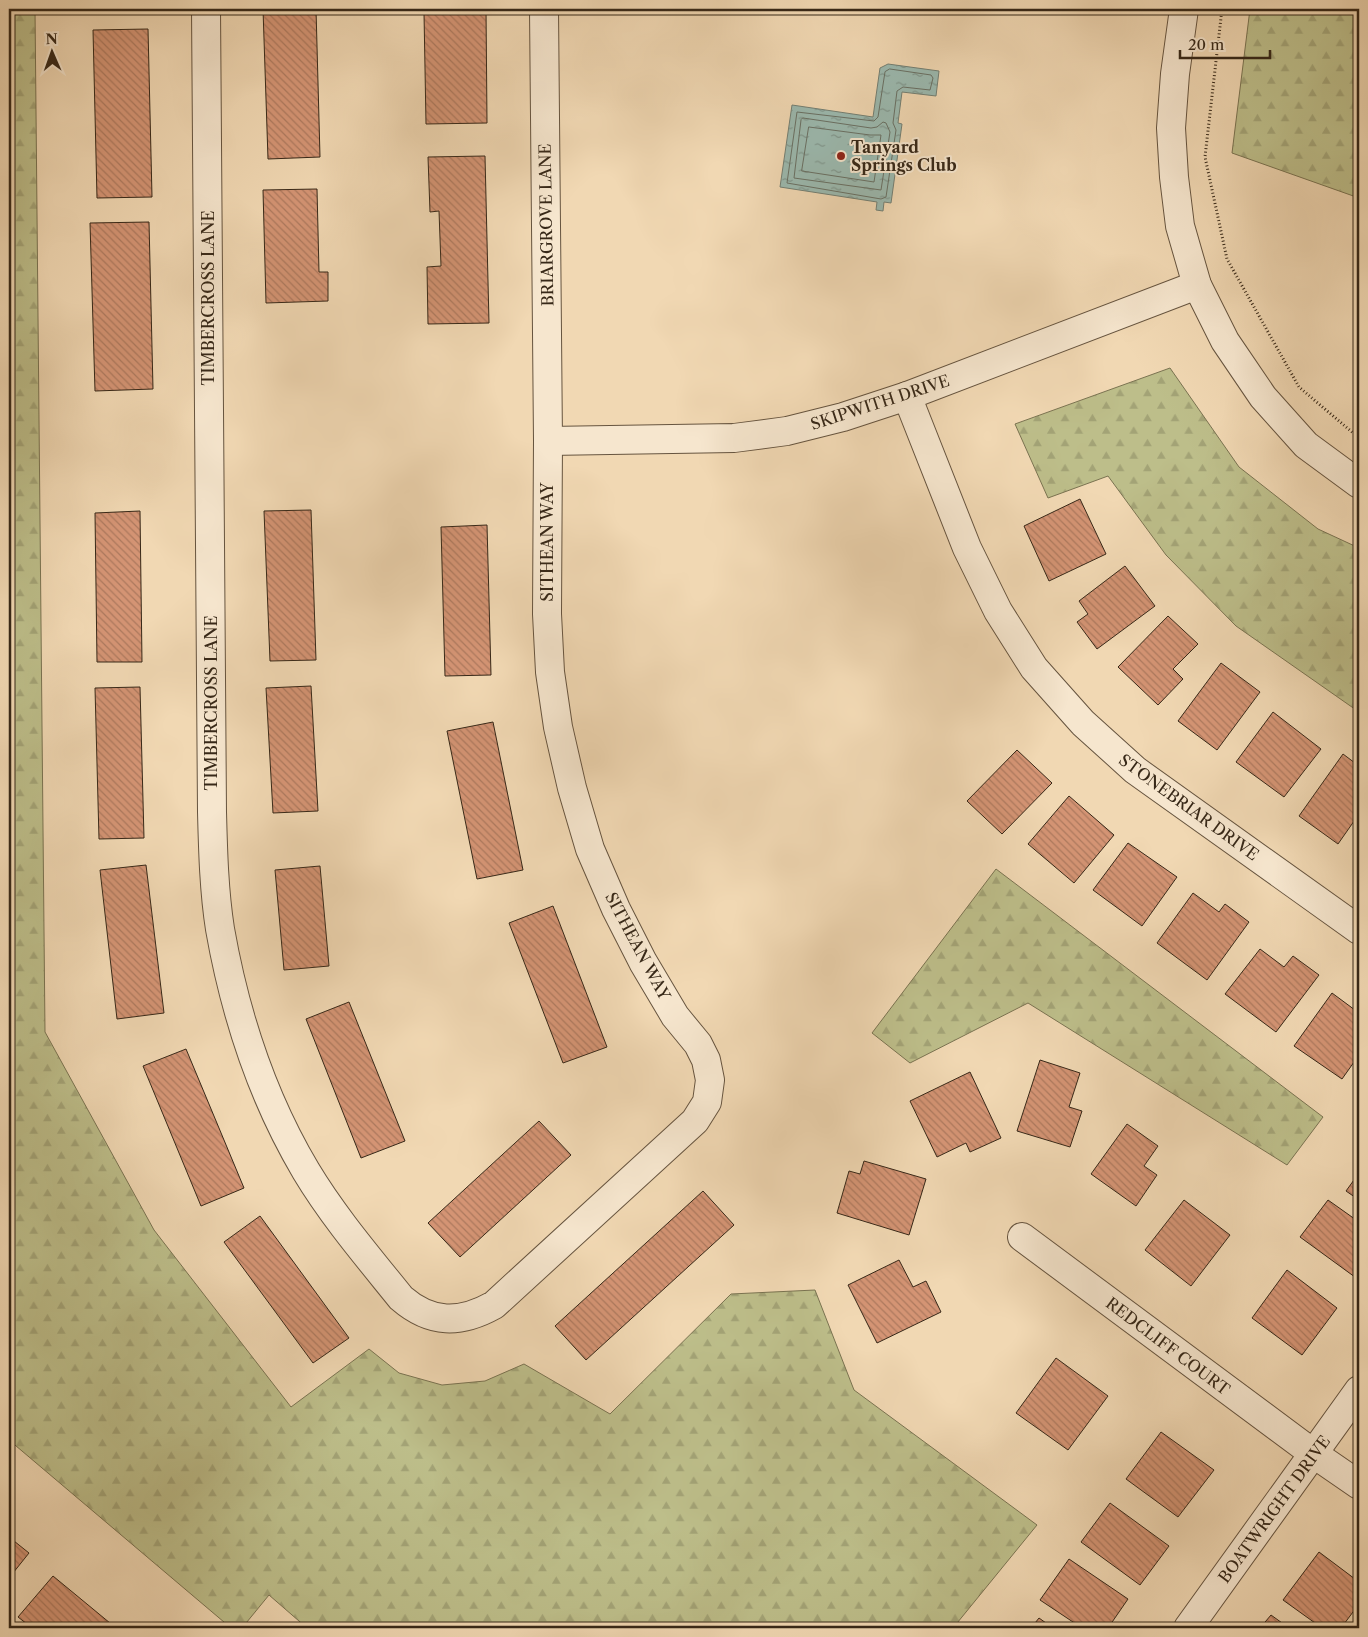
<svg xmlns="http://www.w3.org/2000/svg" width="1368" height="1637" viewBox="0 0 1368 1637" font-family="'Libre Caslon Text',serif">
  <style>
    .forest { fill: url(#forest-firs); stroke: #7a7351 }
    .water { fill: url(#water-ripples); stroke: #737f73 }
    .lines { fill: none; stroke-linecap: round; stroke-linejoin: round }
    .shore { stroke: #697064; stroke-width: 1 }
    .building { fill: url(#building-back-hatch); stroke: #372818 }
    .minor-casing { stroke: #66543f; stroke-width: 30 }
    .path { stroke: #372818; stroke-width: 3; stroke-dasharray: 1 2.5; stroke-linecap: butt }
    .minor { stroke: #f6e6ce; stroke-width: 28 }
    .poi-dot { fill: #8f2418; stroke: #f6e6ce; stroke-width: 2 }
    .labels { text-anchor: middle; stroke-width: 4; stroke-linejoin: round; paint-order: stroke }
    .poi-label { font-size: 16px; font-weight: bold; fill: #372818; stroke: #f6e6ce; text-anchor: start }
    .street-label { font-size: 16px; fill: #372818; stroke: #f6e6ce }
  </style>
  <defs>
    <pattern id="forest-firs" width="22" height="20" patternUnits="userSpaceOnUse" patternTransform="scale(1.25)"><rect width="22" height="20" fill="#bdbe8a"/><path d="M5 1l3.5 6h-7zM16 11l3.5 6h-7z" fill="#a3a376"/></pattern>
    <pattern id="water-ripples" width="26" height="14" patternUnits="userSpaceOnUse" patternTransform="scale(1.25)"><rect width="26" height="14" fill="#9bb9af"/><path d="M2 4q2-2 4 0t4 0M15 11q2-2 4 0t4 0" fill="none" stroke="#7f968d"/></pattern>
    <pattern id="building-back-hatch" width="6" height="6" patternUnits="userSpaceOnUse" patternTransform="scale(1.25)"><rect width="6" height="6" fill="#d49474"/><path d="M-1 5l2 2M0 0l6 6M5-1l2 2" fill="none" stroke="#ad795e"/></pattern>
  </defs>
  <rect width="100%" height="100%" fill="#f1d8b3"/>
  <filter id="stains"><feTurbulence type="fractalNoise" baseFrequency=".004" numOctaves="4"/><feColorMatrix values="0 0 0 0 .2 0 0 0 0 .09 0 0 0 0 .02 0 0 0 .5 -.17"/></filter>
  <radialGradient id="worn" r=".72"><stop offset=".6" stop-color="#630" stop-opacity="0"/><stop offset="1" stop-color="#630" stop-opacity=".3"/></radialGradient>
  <g class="forest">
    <polygon points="9,9 35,9 45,1032 154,1230 291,1407 369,1349 399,1373 442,1385 485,1381 524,1364 610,1414 731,1294 815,1290 854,1390 1037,1525 953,1628 307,1628 269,1595 242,1628 231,1628 9,1440"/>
    <polygon points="1250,9 1359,9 1359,198 1232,153"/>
    <polygon points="1170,368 1239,467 1318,529 1359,548 1359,712 1236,626 1166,555 1108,476 1048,498 1015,424"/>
    <polygon points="996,869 1323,1117 1287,1165 1028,1003 910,1063 872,1033"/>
  </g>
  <polygon class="water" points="888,64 939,71 936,96 902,92 898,123 902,124 891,203 884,202 883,211 876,210 877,202 780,187 792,105 873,117 880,68"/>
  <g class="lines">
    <g class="shore">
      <polygon points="890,69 931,75 933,78 930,90 903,87 897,91 893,123 896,130 886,197 881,199 787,183 797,112 874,121 878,117 885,72"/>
      <polygon points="803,118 871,128 877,127 883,122 886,123 890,132 881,190 794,178 801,120"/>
      <polygon points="809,127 870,135 881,135 874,182 802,171"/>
    </g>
  </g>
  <g class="building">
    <polygon points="263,9 316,9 320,157 268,159"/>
    <polygon points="438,9 486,9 487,123 426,124 424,13 438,13"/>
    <polygon points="148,29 152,197 97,198 93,30"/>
    <polygon points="485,156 489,323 428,324 427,267 441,266 439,211 430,212 428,157"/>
    <polygon points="317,189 319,272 328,272 328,301 266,303 263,190"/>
    <polygon points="149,222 153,389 95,391 90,223"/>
    <polygon points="1080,499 1106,554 1049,581 1024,526"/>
    <polygon points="311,510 316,660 270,661 264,511"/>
    <polygon points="140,511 142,662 97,662 95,513"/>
    <polygon points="487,525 491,675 445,676 441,527"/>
    <polygon points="1125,566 1155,606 1097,649 1077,622 1088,614 1079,601"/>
    <polygon points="1168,616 1198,644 1173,669 1183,679 1158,705 1118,667"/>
    <polygon points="1221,663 1260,692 1217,750 1178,721"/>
    <polygon points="311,686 318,811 273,813 266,688"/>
    <polygon points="140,687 144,838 99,839 95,688"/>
    <polygon points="1273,712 1321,749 1284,797 1236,762"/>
    <polygon points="493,722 523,870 477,879 447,731"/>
    <polygon points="1017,750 1052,783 1002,834 967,801"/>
    <polygon points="1343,754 1359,766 1359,814 1338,844 1299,816"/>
    <polygon points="1069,796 1114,835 1074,883 1028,844"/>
    <polygon points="1128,843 1177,877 1142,926 1093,890"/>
    <polygon points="146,865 164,1013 117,1019 100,870"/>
    <polygon points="320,866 329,966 284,970 275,870"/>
    <polygon points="1193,893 1219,912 1225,904 1249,922 1207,980 1157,943"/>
    <polygon points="553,906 607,1047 563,1063 509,923"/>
    <polygon points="1260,949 1284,967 1293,956 1319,975 1276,1032 1225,994"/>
    <polygon points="1332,993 1359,1013 1359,1055 1342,1079 1294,1046"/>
    <polygon points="349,1002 405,1141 361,1158 306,1019"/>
    <polygon points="186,1049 244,1188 201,1206 143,1066"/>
    <polygon points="1040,1060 1080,1073 1069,1107 1082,1111 1070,1147 1017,1131"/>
    <polygon points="970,1072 1001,1138 970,1152 966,1143 937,1157 910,1101"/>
    <polygon points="539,1121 571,1155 460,1257 428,1223"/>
    <polygon points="1127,1124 1158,1146 1144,1166 1157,1175 1136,1206 1091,1174"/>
    <polygon points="864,1161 926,1179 909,1235 837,1213 849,1171 860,1174"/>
    <polygon points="1359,1173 1359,1200 1346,1191"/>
    <polygon points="703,1191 734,1225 586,1360 555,1326"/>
    <polygon points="1184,1200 1230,1235 1191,1286 1145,1250"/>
    <polygon points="1328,1200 1359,1222 1359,1280 1300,1237"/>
    <polygon points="260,1216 349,1338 313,1363 224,1242"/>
    <polygon points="899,1260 913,1287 926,1281 941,1312 877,1343 848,1285"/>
    <polygon points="1287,1270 1337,1308 1302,1355 1252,1318"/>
    <polygon points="1056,1358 1108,1396 1068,1450 1016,1413"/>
    <polygon points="1161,1432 1214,1470 1178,1517 1126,1479"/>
    <polygon points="1110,1503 1169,1546 1140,1585 1081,1542"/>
    <polygon points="9,1537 29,1553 9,1578"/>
    <polygon points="1319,1552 1359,1582 1359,1604 1341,1628 1322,1628 1283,1600"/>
    <polygon points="1069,1559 1128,1599 1108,1628 1082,1628 1040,1600"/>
    <polygon points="53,1576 116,1628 32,1628 18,1617"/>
    <polygon points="1271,1615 1289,1628 1260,1628"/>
    <polygon points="1039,1618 1053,1628 1031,1628"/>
  </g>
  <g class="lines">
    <defs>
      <g id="minor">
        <path d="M206,9L212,812C213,851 214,891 220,929C235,1014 262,1097 306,1171C333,1216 368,1257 401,1298C431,1324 460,1324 494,1305L695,1121L707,1102L710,1080L706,1060L698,1044L675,1016L643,962L616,909L590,849L572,788L558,727L550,672L547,614L548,441L544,9"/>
        <polyline points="1184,9 1175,74 1171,128 1174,177 1180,226 1197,285 1225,341 1263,397 1306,445 1359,484"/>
        <polyline points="907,396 967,548 998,611 1034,668 1083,723 1135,770 1359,930"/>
        <polyline points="548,441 734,438 787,431 843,417 907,396 1197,285"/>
        <polyline points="1022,1237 1314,1454 1359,1485"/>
        <polyline points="1188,1628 1359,1390"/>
      </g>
    </defs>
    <use href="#minor" class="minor-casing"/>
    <polyline class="path" points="1222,9 1205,157 1227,259 1299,387 1359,438"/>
    <use href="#minor" class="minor"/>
  </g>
  <circle class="poi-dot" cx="841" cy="156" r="5"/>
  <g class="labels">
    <g class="poi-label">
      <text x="851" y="153">Tanyard<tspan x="851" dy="18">Springs Club</tspan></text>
    </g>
    <g class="street-label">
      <text transform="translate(546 225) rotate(-91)" y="6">BRIARGROVE LANE</text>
      <text transform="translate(208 298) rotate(-90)" y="6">TIMBERCROSS LANE</text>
      <text transform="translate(880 402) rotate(-18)" y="6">SKIPWITH DRIVE</text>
      <text transform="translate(547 542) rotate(-90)" y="6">SITHEAN WAY</text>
      <text transform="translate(211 703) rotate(-90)" y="6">TIMBERCROSS LANE</text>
      <text transform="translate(1189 807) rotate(36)" y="6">STONEBRIAR DRIVE</text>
      <text transform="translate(638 946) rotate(62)" y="6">SITHEAN WAY</text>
      <text transform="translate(1168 1346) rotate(37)" y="6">REDCLIFF COURT</text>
      <text transform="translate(1274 1509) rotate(-54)" y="6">BOATWRIGHT DRIVE</text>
    </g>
  </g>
  <rect width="1368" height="1637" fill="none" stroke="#f1d8b3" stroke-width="30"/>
  <rect x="10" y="10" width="1348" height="1617" fill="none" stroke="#372818" stroke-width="2.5"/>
  <rect x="15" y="15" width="1338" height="1607" fill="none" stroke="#372818"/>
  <g transform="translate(52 52) rotate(358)" stroke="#f6e6ce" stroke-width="4" paint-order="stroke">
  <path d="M0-4L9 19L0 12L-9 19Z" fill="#372818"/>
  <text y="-8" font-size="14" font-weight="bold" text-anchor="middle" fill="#372818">N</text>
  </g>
  <path d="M1180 50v8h90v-8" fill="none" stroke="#372818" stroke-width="2.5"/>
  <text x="1188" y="50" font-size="15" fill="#372818" stroke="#f6e6ce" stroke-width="4" paint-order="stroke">20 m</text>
  <rect width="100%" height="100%" filter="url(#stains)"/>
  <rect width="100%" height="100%" fill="url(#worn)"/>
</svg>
